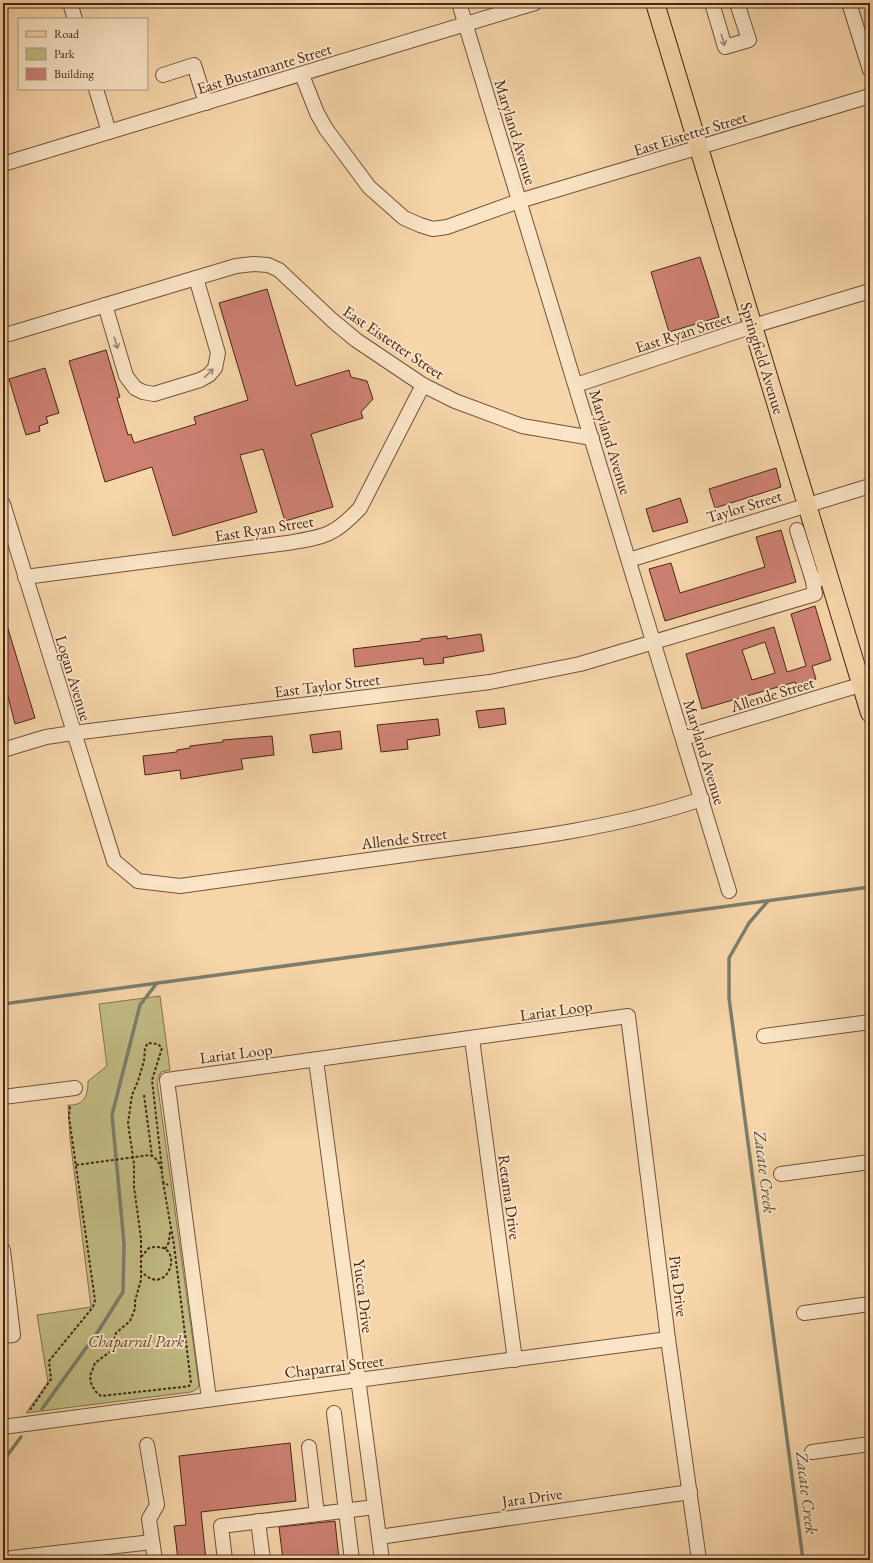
<svg xmlns="http://www.w3.org/2000/svg" width="873" height="1563" viewBox="0 0 873 1563" font-family="'EB Garamond',serif">
  <style>
    .green { fill: #c2bc84; stroke: #84714e }
    .lines { fill: none; stroke-linecap: round; stroke-linejoin: round }
    .stream { stroke: #7b7e6c; stroke-width: 3.5 }
    .building { fill: #ce8173; stroke: #472618; fill-rule: evenodd }
    .minor-casing { stroke: #73523c; stroke-width: 16 }
    .major-casing { stroke: #472618; stroke-width: 20 }
    .path { stroke: #472618; stroke-width: 2; stroke-dasharray: 3 2; stroke-linecap: butt }
    .minor { stroke: #f9e4c6; stroke-width: 14 }
    .major { stroke: #f6d5a8; stroke-width: 18 }
    .oneway { stroke: #a0856f }
    .labels { text-anchor: middle; stroke-width: 4; stroke-linejoin: round; paint-order: stroke }
    .street-label { font-size: 16px; fill: #472618; stroke: #f9e4c6 }
    .park-label { font-size: 16px; font-style: italic; fill: #60442e; stroke: #f9e4c6 }
    .water-label { font-size: 17px; font-style: italic; fill: #5c4b3b; stroke: #f9e4c6 }
  </style>
  <rect width="100%" height="100%" fill="#f6d5a8"/>
  <filter id="stains"><feTurbulence type="fractalNoise" baseFrequency=".005" numOctaves="4"/><feColorMatrix values="0 0 0 0 .2 0 0 0 0 .09 0 0 0 0 .02 0 0 0 .5 -.17"/></filter>
  <radialGradient id="worn" r=".72"><stop offset=".6" stop-color="#630" stop-opacity="0"/><stop offset="1" stop-color="#630" stop-opacity=".3"/></radialGradient>
  <path class="green" d="M160,996L170,1070L161,1072L157,1081L199,1385L197,1389L191,1392L26,1413L48,1382L37,1315L91,1307L70,1138L68,1105C84,1106 88,1096 88,1081L107,1066L99,1004Z"/>
  <g class="lines">
    <g class="stream">
      <polyline points="768,901 749,923 729,958 729,998 803,1560"/>
      <polyline points="3,1004 870,887"/>
      <polyline points="42,1409 99,1330 123,1292 124,1243 112,1115 140,1005 157,983"/>
      <polyline points="3,1461 21,1437"/>
    </g>
  </g>
  <g class="building">
    <polygon points="700,257 719,317 669,332 651,272"/>
    <polygon points="267,289 296,386 349,370 351,377 367,381 373,399 361,412 363,418 311,434 333,507 285,521 263,449 240,455 257,512 173,536 152,467 105,482 69,361 106,350 120,397 117,398 128,435 131,434 134,443 196,424 194,417 248,400 219,303"/>
    <polygon points="45,368 59,413 46,417 48,423 39,426 40,431 26,435 9,379"/>
    <polygon points="776,468 781,487 715,508 709,489"/>
    <polygon points="680,498 688,522 653,532 646,509"/>
    <polygon points="781,530 796,582 665,621 649,569 671,563 680,593 765,567 756,537"/>
    <path d="M815,606L831,660L812,666L816,679L796,685L795,682L702,709L686,654L774,627L787,672L806,666L791,614ZM765,642L775,673L752,680L742,650Z"/>
    <polygon points="6,622 35,718 15,724 3,677 3,623"/>
    <polygon points="481,634 484,651 443,658 444,663 424,665 423,658 355,667 353,649 421,641 421,639 447,636 447,639"/>
    <polygon points="504,708 506,724 479,728 476,711"/>
    <polygon points="438,719 440,735 407,740 408,749 381,752 377,725"/>
    <polygon points="340,731 342,749 313,753 310,735"/>
    <polygon points="272,736 274,755 241,759 243,769 181,779 180,770 145,775 143,756 177,752 177,750 190,748 190,746 223,742 223,740"/>
    <polygon points="290,1443 296,1501 201,1512 206,1560 178,1560 174,1526 186,1525 179,1456"/>
    <polygon points="335,1521 339,1560 283,1560 279,1527"/>
  </g>
  <g class="lines">
    <defs>
      <g id="minor">
        <polyline points="70,3 75,19"/>
        <polyline points="459,3 729,891"/>
        <polyline points="712,3 725,47 749,40 737,3"/>
        <polyline points="849,3 870,70"/>
        <polyline points="163,75 194,65 206,103"/>
        <polyline points="302,75 317,113 326,129 369,187 404,218 420,225 433,229 447,227 519,201 870,96"/>
        <polyline points="96,89 109,132"/>
        <polyline points="3,164 535,3"/>
        <polyline points="105,305 126,376 135,388 143,392 154,394 200,380 209,375 215,368 218,353 196,278"/>
        <polyline points="9,334 236,266 253,264 268,265 279,270 332,320 356,340 423,385 455,401 522,426 592,438"/>
        <polyline points="576,385 753,326 870,291"/>
        <path d="M3,504L114,861L138,881L180,886C262,874 344,863 426,852C519,840 612,829 702,799"/>
        <polyline points="797,530 813,581"/>
        <polyline points="629,560 870,486"/>
        <path d="M25,577L287,543C324,537 334,536 360,508L423,385"/>
        <polyline points="683,738 870,682"/>
        <polyline points="3,750 46,737 73,733 490,682 580,664 815,594 813,581 829,576"/>
        <polyline points="764,1036 870,1022"/>
        <polyline points="472,1039 515,1360"/>
        <polyline points="316,1060 382,1560"/>
        <polyline points="3,1097 75,1088"/>
        <polyline points="781,1174 870,1162"/>
        <polyline points="3,1250 13,1335 3,1336"/>
        <polyline points="804,1313 870,1304"/>
        <polyline points="209,1399 167,1080 628,1016 668,1339 699,1560"/>
        <polyline points="334,1413 352,1560"/>
        <polyline points="3,1427 668,1339"/>
        <polyline points="147,1445 157,1505 149,1519 155,1560"/>
        <polyline points="309,1447 317,1514"/>
        <polyline points="812,1452 870,1444"/>
        <polyline points="258,1521 263,1560"/>
        <polyline points="379,1537 690,1492"/>
        <polyline points="12,1560 12,1558 152,1542"/>
        <polyline points="225,1560 221,1526 375,1507"/>
      </g>
      <polyline id="major" points="655,3 870,713"/>
    </defs>
    <use href="#minor" class="minor-casing"/>
    <use href="#major" class="major-casing"/>
    <g class="path">
      <polyline points="144,1095 152,1156"/>
      <path d="M76,1165L150,1155C161,1160 162,1171 163,1182L168,1185"/>
      <polyline points="162,1169 152,1080 162,1048 158,1044 148,1043 145,1048 144,1061 138,1081 132,1095 128,1123 134,1164 134,1187 141,1238 141,1280 135,1301 135,1309 130,1321 116,1333 111,1351 95,1363 90,1376 91,1383 95,1391 101,1396 182,1387 189,1386 191,1383 174,1245 163,1182"/>
      <polyline points="165,1249 169,1242 170,1231"/>
      <path d="M141,1257L149,1248C188,1238 169,1301 142,1272"/>
      <polyline points="30,1410 51,1379 49,1361 93,1307 95,1300 69,1117 70,1106"/>
    </g>
    <use href="#minor" class="minor"/>
    <use href="#major" class="major"/>
  </g>
  <defs><path id="oneway-shaft" d="M-6 0H5M1.5-3L5.5 0L1.5 3" fill="none" stroke-width="1.6" stroke-linecap="round" stroke-linejoin="round"/></defs>
  <g class="oneway">
    <use href="#oneway-shaft" transform="translate(723 40) rotate(73)"/>
    <use href="#oneway-shaft" transform="translate(116 343) rotate(73)"/>
    <use href="#oneway-shaft" transform="translate(209 373) rotate(-44)"/>
  </g>
  <g class="labels">
    <g class="street-label">
      <text transform="translate(264 68) rotate(-17)" y="6">East Bustamante Street</text>
      <text transform="translate(516 132) rotate(73)" y="6">Maryland Avenue</text>
      <text transform="translate(690 133) rotate(-17)" y="6">East Eistetter Street</text>
      <text transform="translate(683 332) rotate(-18)" y="6">East Ryan Street</text>
      <text transform="translate(394 342) rotate(34)" y="6">East Eistetter Street</text>
      <text transform="translate(763 358) rotate(73)" y="6">Springfield Avenue</text>
      <text transform="translate(611 442) rotate(73)" y="6">Maryland Avenue</text>
      <text transform="translate(744 506) rotate(-17)" y="6">Taylor Street</text>
      <text transform="translate(264 528) rotate(-9)" y="6">East Ryan Street</text>
      <text transform="translate(74 678) rotate(73)" y="6">Logan Avenue</text>
      <text transform="translate(327 685) rotate(-7)" y="6">East Taylor Street</text>
      <text transform="translate(772 694) rotate(-17)" y="6">Allende Street</text>
      <text transform="translate(705 752) rotate(73)" y="6">Maryland Avenue</text>
      <text transform="translate(404 838) rotate(-7)" y="6">Allende Street</text>
      <text transform="translate(556 1010) rotate(-8)" y="6">Lariat Loop</text>
      <text transform="translate(236 1053) rotate(-7)" y="6">Lariat Loop</text>
      <text transform="translate(510 1197) rotate(82)" y="6">Retama Drive</text>
      <text transform="translate(679 1286) rotate(83)" y="6">Pita Drive</text>
      <text transform="translate(364 1296) rotate(83)" y="6">Yucca Drive</text>
      <text transform="translate(334 1366) rotate(-7)" y="6">Chaparral Street</text>
      <text transform="translate(532 1497) rotate(-8)" y="6">Jara Drive</text>
    </g>
    <g class="park-label">
      <text x="136" y="1347">Chaparral Park</text>
    </g>
    <g class="water-label">
      <text transform="translate(765 1172) rotate(83)" y="6">Zacate Creek</text>
      <text transform="translate(807 1493) rotate(83)" y="6">Zacate Creek</text>
    </g>
  </g>
  <rect width="873" height="1563" fill="none" stroke="#f6d5a8" stroke-width="16"/>
  <rect x="4" y="4" width="865" height="1555" fill="none" stroke="#472618" stroke-width="2"/>
  <rect x="8" y="8" width="857" height="1547" fill="none" stroke="#472618"/>
  <rect x="18" y="18" width="130" height="72" fill="#f9e4c6" stroke="#b29880"/>
  <rect x="26" y="31" width="20" height="6" fill="#f6d5a8" stroke="#b29880"/>
  <text x="54" y="38" font-size="12" fill="#472618">Road</text>
  <rect x="26" y="48" width="20" height="12" fill="#c2bc84" stroke="#b29880"/>
  <text x="54" y="58" font-size="12" fill="#472618">Park</text>
  <rect x="26" y="68" width="20" height="12" fill="#ce8173" stroke="#b29880"/>
  <text x="54" y="78" font-size="12" fill="#472618">Building</text>
  <rect width="100%" height="100%" filter="url(#stains)"/>
  <rect width="100%" height="100%" fill="url(#worn)"/>
</svg>
